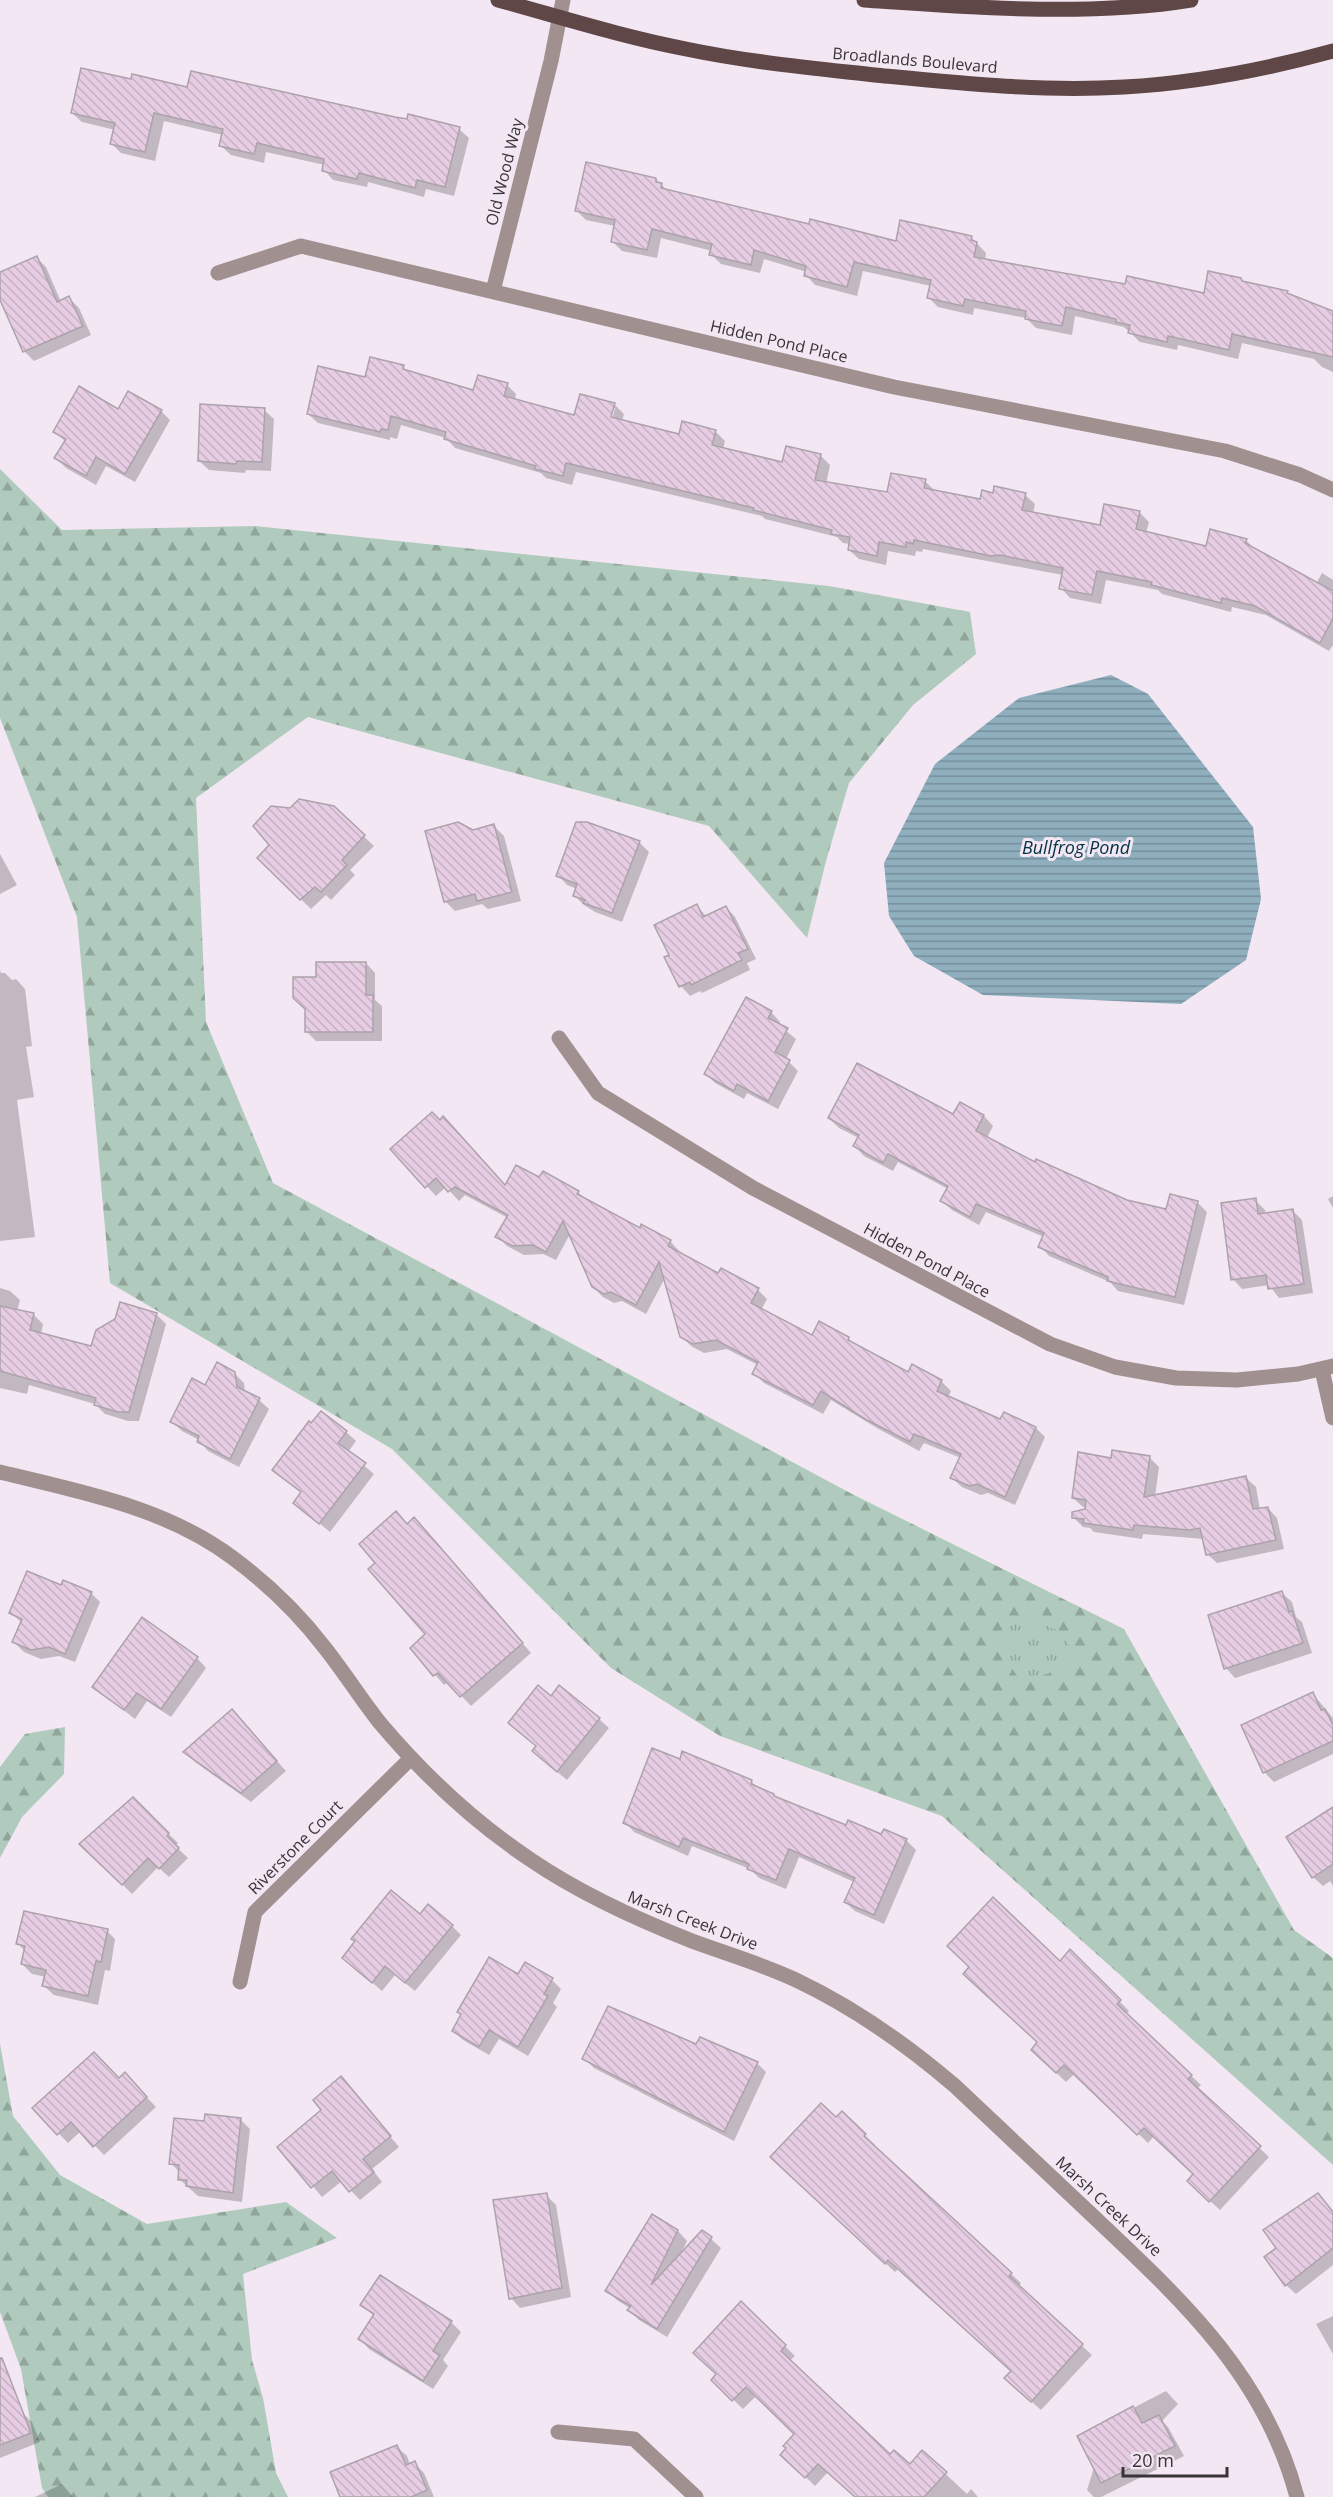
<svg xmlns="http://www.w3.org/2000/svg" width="1333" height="2497" viewBox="0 0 1333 2497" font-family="'Open Sans',sans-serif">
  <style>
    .forest { fill: url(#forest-firs) }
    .park { fill: url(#park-tufts) }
    .water { fill: url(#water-rules) }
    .shadow { fill: #0003; fill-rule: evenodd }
    .building { fill: url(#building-back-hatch); stroke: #ada2ab; stroke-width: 1.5 }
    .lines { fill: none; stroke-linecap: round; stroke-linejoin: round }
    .minor { stroke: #a09090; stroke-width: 15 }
    .major { stroke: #604747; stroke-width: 15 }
    .labels { text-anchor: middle; stroke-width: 6; stroke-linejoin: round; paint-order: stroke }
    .street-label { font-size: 16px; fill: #393438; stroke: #f2e7f2 }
    .water-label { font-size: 18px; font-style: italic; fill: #033244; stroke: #f2e7f2 }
  </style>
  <defs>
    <pattern id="forest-firs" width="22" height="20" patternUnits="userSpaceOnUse" patternTransform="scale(1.5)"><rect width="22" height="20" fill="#b0cbbd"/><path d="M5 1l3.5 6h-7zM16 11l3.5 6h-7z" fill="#90a69b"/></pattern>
    <pattern id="park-tufts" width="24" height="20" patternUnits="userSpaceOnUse" patternTransform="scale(1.5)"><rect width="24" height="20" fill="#b0cbbd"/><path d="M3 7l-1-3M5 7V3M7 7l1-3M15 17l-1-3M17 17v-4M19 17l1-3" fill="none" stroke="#90a69b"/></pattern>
    <pattern id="water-rules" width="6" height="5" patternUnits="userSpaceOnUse" patternTransform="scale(1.5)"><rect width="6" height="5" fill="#8faebe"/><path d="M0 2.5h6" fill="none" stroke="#768e9b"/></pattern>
    <pattern id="building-back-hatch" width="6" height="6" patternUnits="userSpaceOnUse" patternTransform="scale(1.5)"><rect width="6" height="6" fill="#e7cde3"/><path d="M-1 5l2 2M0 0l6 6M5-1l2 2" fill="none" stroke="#c7b1c4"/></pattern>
  </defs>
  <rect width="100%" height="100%" fill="#f2e7f2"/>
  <g class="forest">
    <polygon points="0,469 62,530 255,526 829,586 970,612 976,654 913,705 849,783 826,861 807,938 709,826 308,717 196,798 206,1022 273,1183 852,1494 1124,1629 1294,1930 1333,1958 1333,2165 942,1816 720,1736 611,1668 392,1449 110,1283 77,917 0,718"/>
    <polygon points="65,1727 64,1774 22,1817 0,1858 0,1767 25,1734"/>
    <polygon points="0,2044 13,2116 60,2175 147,2224 286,2202 337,2238 243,2274 252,2360 263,2398 276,2473 288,2497 48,2497 42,2488 21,2369 0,2312"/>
  </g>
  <path class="park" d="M1027,1618L1065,1633L1073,1656C1058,1673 1040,1678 1019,1678C1002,1657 989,1625 1027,1618Z"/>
  <polygon class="water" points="1111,675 1148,694 1253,827 1261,899 1246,960 1181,1004 983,995 914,956 889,916 884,863 935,764 1019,698"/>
  <g class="shadow">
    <polygon points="132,81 459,129 469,138 454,196 426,189 424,197 368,182 367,187 333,180 324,170 325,165 266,152 264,163 231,155 221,146 223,135 164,121 155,161 121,153 111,143 115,130 82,122 72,113"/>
    <polygon points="656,179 668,191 810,226 897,243 971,237 986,253 985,260 1126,285 1205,294 1287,292 1291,296 1333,312 1333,372 1322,367 1314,359 1242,343 1238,359 1178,345 1177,350 1140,342 1124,327 1075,316 1072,335 1036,328 1026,318 974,308 973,315 938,307 928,297 931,286 863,271 857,296 815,285 806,275 807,272 764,259 760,273 721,264 711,254 712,251 661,238 657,258 622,251 612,241 615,226 586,220 576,210"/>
    <polygon points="37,258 46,267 61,302 69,298 79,308 91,335 34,361 24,351 0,296 0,274"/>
    <path d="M403,367L409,373L474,392L507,385L516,394L515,400L575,417L614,404L624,414L622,421L680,435L715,431L725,441L723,449L783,464L820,455L830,465L826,484L888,493L925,481L934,490L981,501L994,495H1025L1035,504L1033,513L1101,527L1139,512L1149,522L1146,533L1207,548L1246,540L1255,550L1316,584L1322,573L1333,580V645L1329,651L1266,615L1232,607L1231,612L1162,594L1158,590L1106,580L1101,604L1070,598L1061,588L1063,575L923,549L922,552L916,551L915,556L888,551L886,565L859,559L849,550L850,544L843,543L837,537L765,519L762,516L576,472L572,485L546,478L541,473L455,448L446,438L401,425L397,439L390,437V440L318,423L308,414L366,379ZM612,408H615L611,425L608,424Z"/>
    <polygon points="264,410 274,419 271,471 246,470 245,473 209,470 199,461"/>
    <polygon points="119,411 161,411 170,420 135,482 106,466 96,485 66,468 56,458 66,442 55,432"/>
    <polygon points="333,807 374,846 350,870 355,875 331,900 326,895 311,909 259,858 271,845 291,809"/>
    <polygon points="494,826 504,836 521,901 488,909 482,904 455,911 446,902 427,832 473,831"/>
    <polygon points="639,842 649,852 622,922 595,912 584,905 574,895 577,889 567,885 558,875"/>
    <polygon points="0,854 17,885 0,894"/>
    <polygon points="696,905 707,917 726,907 735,917 756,959 747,963 750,970 702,993 700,991 690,996 681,986 671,955"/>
    <polygon points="366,963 375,973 375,1000 382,1006 382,1041 316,1041 306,1031 317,978"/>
    <polygon points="0,970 1,973 5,973 12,980 16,979 25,989 32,1046 26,1047 34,1097 17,1100 35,1237 0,1241"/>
    <polygon points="771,1012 780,1022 779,1025 796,1039 786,1059 798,1071 778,1109 747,1093 744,1099 715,1083 706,1074"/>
    <polygon points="961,1104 984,1116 993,1126 987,1138 1036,1164 1127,1201 1167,1211 1197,1202 1207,1212 1184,1305 1118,1291 1110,1282 1049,1256 1040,1246 1044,1237 986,1212 979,1225 952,1210 942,1201 948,1189 898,1162 893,1171 864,1156 855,1146 859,1138 839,1128 829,1118 954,1116"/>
    <polygon points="392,1149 505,1187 540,1179 578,1192 588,1202 640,1230 670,1241 679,1251 678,1253 719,1275 758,1290 767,1299 761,1310 812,1337 848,1338 856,1346 909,1374 941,1381 951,1391 948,1397 1001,1420 1036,1428 1045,1437 1015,1505 988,1493 981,1495 962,1487 952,1478 961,1458 924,1443 919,1451 877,1428 831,1400 823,1414 764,1383 754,1373 758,1365 727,1349 704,1353 691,1346 681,1336 665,1278 646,1314 622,1301 614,1303 603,1297 593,1287 570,1234 556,1260 543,1254 524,1255 507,1246 497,1236 508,1218 465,1195 459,1201 446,1187 436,1196"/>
    <polygon points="1333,1196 1333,1208 1328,1199"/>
    <polygon points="1255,1200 1265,1210 1266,1214 1292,1210 1302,1220 1313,1293 1279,1298 1269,1285 1242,1289 1233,1279"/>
    <polygon points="0,1288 10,1291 20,1300 17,1311 34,1315 43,1324 41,1334 92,1348 156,1314 166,1324 139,1421 128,1421 105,1414 95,1404 29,1385 27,1394 0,1388"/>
    <polygon points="234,1373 244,1383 245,1393 259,1400 269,1409 239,1467 208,1451 199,1440 182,1431 172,1422 206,1387"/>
    <polygon points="346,1432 356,1441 348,1452 374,1474 330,1532 295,1503 302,1493 274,1470"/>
    <polygon points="1149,1457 1159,1467 1155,1497 1246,1478 1256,1487 1260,1510 1268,1508 1277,1518 1284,1549 1217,1563 1207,1554 1204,1539 1143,1534 1142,1539 1094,1532 1090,1528 1083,1527 1074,1518 1086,1511 1087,1508 1083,1507 1073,1498 1112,1459"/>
    <polygon points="408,1525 423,1529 531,1653 471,1706 448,1682 444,1685 412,1648 427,1635 377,1563"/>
    <polygon points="62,1587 91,1593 100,1602 75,1662 59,1656 41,1659 24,1652 14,1642 22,1623 11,1613"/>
    <polygon points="1282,1593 1292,1602 1296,1617 1302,1622 1312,1653 1235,1678 1226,1668"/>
    <polygon points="197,1658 206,1668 171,1717 147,1701 135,1719 94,1687"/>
    <polygon points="1313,1694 1333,1718 1333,1754 1274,1782 1264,1772"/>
    <polygon points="551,1698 599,1719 609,1728 567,1780 543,1760 537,1747"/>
    <polygon points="241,1721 286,1771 251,1802 195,1762 186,1752"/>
    <polygon points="680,1761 751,1781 759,1789 778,1799 847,1827 906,1840 916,1850 884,1924 855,1911 845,1902 854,1882 799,1857 786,1889 759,1878 750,1869 692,1846 688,1856 634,1832 625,1822"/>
    <polygon points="133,1799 178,1843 175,1846 188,1858 169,1877 158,1867 132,1894 82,1844"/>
    <polygon points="1333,1809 1333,1886 1330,1881 1323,1886 1313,1877"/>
    <polygon points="420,1916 452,1926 461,1935 415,1991 395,1975 382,1991 344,1958"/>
    <polygon points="105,1929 115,1939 110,1971 105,1970 98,2005 54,1995 44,1986 46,1977 32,1974 22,1964 25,1951 18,1944"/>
    <polygon points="1070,1952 1129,2011 1126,2014 1201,2085 1197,2089 1269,2157 1220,2210 1198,2190 1195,2174 1154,2136 1148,2143 1075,2073 1066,2082 1042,2059 1039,2043 1060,1963"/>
    <polygon points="518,1976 552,1980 561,1989 553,2003 557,2007 528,2056 499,2039 489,2055 463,2040 453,2031 462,2015 459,2012"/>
    <polygon points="697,2046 722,2049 723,2047 757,2063 766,2072 734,2141 594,2068 584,2058"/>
    <polygon points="119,2080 134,2084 156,2107 104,2155 81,2131 68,2143 34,2108"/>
    <polygon points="350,2088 399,2147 372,2169 382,2182 360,2200 342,2181 322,2197 280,2147"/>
    <polygon points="842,2113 875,2145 873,2147 1011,2274 1021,2283 1018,2287 1092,2355 1041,2410 1016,2388 1012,2371 899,2268 895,2272 781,2167"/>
    <polygon points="240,2119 250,2129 242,2202 198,2196 179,2179 180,2173 171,2163 205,2123"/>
    <polygon points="546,2195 556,2205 571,2297 520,2308 511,2298"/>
    <polygon points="1318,2195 1333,2211 1333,2265 1296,2294 1286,2285"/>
    <polygon points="653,2216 678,2231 687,2241 681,2254 703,2232 721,2248 667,2337 639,2320 629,2310 631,2309 617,2300 607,2291"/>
    <polygon points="380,2277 451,2322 461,2332 443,2360 448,2366 433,2389 369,2349 360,2339 374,2316 362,2305"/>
    <polygon points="741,2303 795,2356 789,2361 890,2456 910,2466 922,2452 967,2494 971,2489 978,2497 856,2497 828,2472 815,2486 792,2464 796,2434 756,2396 743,2409 713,2380 718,2374"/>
    <polygon points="1333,2316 1333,2354 1316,2324"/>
    <polygon points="1166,2391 1178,2404 1162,2421 1168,2427 1184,2456 1101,2497 1094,2497 1087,2490 1095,2464 1079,2436"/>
    <polygon points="0,2392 32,2422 40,2442 0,2458"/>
    <polygon points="397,2447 407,2456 410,2465 414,2463 424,2473 434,2497 342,2497"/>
    <polygon points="62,2484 73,2497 35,2497"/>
  </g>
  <g class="building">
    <polygon points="81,68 131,79 132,74 187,87 191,71 395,117 407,119 408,114 460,127 445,187 417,180 415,188 359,173 357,179 322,171 324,159 257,143 254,154 219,146 223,129 154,113 145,152 110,144 115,123 71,113"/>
    <polygon points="586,162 656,178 656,182 662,183 661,188 809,224 810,219 896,241 900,220 972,236 971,240 977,242 974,257 1125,284 1127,276 1204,293 1208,271 1241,278 1242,281 1288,291 1287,293 1333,311 1333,357 1232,334 1229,350 1168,336 1167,342 1128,333 1130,325 1116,322 1116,319 1066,307 1062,326 1025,319 1026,311 965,299 963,306 927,298 931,280 854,262 847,287 804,276 806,266 754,250 751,265 709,255 712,244 652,229 647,250 611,242 615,220 575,211"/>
    <polygon points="37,256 57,302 69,296 83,326 23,352 0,300 0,272"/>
    <polygon points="370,357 404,365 403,369 473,390 478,375 508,383 504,396 574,415 580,394 615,403 611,417 679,434 682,421 716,430 712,445 782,462 786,446 821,454 815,480 887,492 891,473 926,479 924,488 980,499 982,490 993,493 994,486 1026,493 1022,510 1100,525 1104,504 1140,511 1136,529 1206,546 1210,529 1247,539 1245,543 1333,591 1333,618 1320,643 1255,606 1222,598 1221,603 1151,585 1152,582 1097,571 1092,595 1059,589 1063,568 1000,555 991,556 914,540 913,544 906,542 906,547 879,542 877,556 848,550 850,537 831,534 832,530 753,510 754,508 566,463 563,476 535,469 536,466 444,439 446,432 391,416 388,430 381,429 380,432 307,414 318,366 365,377"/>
    <polygon points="79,386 118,409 128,391 162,410 125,474 96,457 86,476 54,458 66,439 53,432"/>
    <polygon points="200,404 265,408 262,462 237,461 236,464 198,461"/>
    <polygon points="299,799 334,806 365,835 342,860 347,865 321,892 315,887 300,900 257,858 269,845 253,826 271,806 290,808"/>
    <polygon points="458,822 473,830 494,824 512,892 477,901 475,894 444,902 425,831"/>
    <polygon points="576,822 587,822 640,841 612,913 583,903 585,900 573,896 577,884 556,876"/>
    <polygon points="697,904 703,917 726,906 748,949 738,953 742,960 691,985 690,982 679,987 664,957 669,955 654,925"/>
    <polygon points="316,962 366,962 366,995 373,995 373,1032 305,1032 305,1009 293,998 293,977 316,977"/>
    <polygon points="746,997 772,1011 768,1018 788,1028 775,1052 790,1060 768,1101 737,1084 734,1091 704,1074"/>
    <polygon points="857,1063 953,1114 960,1102 984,1115 976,1131 1035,1162 1036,1159 1127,1200 1166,1209 1170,1194 1198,1201 1175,1297 1107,1281 1108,1277 1038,1247 1044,1233 976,1204 970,1217 940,1201 948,1186 888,1154 883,1163 853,1146 859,1135 828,1118"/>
    <polygon points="432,1112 440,1120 443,1116 505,1185 516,1165 539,1177 543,1171 579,1191 577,1194 640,1228 641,1224 671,1240 668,1246 718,1273 721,1268 759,1288 751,1303 812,1335 819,1321 849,1337 848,1340 908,1372 912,1364 942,1380 937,1391 1000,1419 1004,1412 1036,1427 1005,1497 977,1484 970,1486 950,1478 961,1454 914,1434 910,1442 865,1419 821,1391 813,1405 752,1374 758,1362 716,1340 693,1344 680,1337 659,1262 636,1305 611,1292 604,1294 592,1287 563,1221 546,1252 533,1245 513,1246 495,1237 508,1215 455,1187 448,1192 436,1178 425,1188 390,1149"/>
    <polygon points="1256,1198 1258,1214 1293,1209 1304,1284 1268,1289 1266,1275 1231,1280 1221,1203"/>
    <polygon points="120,1302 157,1313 129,1412 118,1412 94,1405 96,1398 0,1371 0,1306 34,1313 30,1330 91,1346 96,1330 115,1319"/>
    <polygon points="217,1362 235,1372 237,1387 260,1398 230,1459 197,1442 199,1436 170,1422 192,1378 205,1385"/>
    <polygon points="321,1411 347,1431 338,1443 366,1463 319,1524 293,1503 301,1492 272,1470 309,1421 311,1423"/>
    <polygon points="1112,1450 1150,1456 1144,1497 1246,1476 1253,1509 1268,1507 1276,1540 1206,1555 1200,1528 1189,1530 1134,1525 1133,1530 1083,1523 1084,1519 1072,1518 1072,1512 1085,1509 1086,1500 1072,1498 1078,1452 1111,1458"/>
    <polygon points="396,1511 407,1524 414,1517 523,1643 460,1697 438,1673 433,1676 410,1648 425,1634 368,1569 375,1563 359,1544"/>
    <polygon points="27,1571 61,1585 63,1580 92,1592 65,1654 49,1647 31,1650 12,1642 22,1619 9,1613"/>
    <polygon points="1282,1591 1289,1612 1292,1611 1303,1643 1224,1669 1208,1615"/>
    <polygon points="142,1617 198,1657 161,1709 137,1693 124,1710 92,1687"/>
    <polygon points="538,1685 551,1696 559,1685 600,1718 557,1772 532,1751 536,1746 508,1723"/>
    <polygon points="1313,1692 1321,1710 1325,1709 1333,1725 1333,1741 1263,1773 1241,1725"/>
    <polygon points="232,1709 277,1761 241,1793 183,1752"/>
    <polygon points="652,1748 680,1759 682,1751 752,1780 751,1784 774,1794 774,1796 846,1825 848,1820 881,1834 884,1829 907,1839 874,1915 844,1902 855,1878 789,1849 776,1880 747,1869 749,1864 683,1838 679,1847 623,1823"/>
    <polygon points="133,1797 169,1833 167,1836 179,1848 159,1869 148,1858 122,1885 79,1844"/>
    <polygon points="1333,1807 1333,1864 1312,1878 1286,1837"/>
    <polygon points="391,1890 420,1914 428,1904 453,1925 405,1983 385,1966 372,1983 342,1958 355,1941 351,1939"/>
    <polygon points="993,1897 1060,1961 1070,1949 1121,2000 1117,2004 1192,2075 1188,2079 1261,2146 1209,2202 1187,2181 1193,2174 1144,2128 1137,2135 1064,2065 1056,2073 1031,2050 1037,2042 963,1974 969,1967 947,1946"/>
    <polygon points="24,1911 108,1929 101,1962 96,1961 88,1996 42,1986 46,1970 21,1964 25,1946 16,1944"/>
    <polygon points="489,1957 518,1974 525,1962 553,1978 544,1994 548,1996 518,2047 489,2030 479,2047 452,2031 461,2014 457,2012"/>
    <polygon points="608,2006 696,2044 700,2037 758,2062 724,2132 582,2059"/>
    <polygon points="94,2052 119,2078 125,2072 147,2097 93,2147 71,2122 57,2135 32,2108"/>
    <polygon points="341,2076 391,2136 363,2159 374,2172 349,2192 332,2171 311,2188 277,2147 321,2110 313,2100"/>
    <polygon points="821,2103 836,2117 842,2111 866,2134 864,2136 1012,2273 1009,2276 1083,2344 1031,2402 1004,2378 1011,2371 888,2260 885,2264 770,2157"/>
    <polygon points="205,2114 241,2118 233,2193 186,2186 187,2180 178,2180 179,2165 169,2164 174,2118 204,2121"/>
    <polygon points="547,2193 562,2288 509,2299 493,2200"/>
    <polygon points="1318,2193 1333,2212 1333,2248 1285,2286 1264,2257 1276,2248 1263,2230"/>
    <polygon points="652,2214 678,2230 651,2285 702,2230 712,2237 657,2329 627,2310 631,2306 605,2291"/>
    <polygon points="380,2275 452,2321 433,2351 440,2355 423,2381 358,2339 374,2314 360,2305"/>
    <polygon points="741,2301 786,2345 781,2351 890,2454 894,2450 910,2464 922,2450 947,2472 924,2497 855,2497 818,2464 805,2478 780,2455 786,2448 783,2446 794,2434 746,2387 732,2401 711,2380 716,2374 693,2353"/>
    <polygon points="0,2358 2,2358 31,2433 0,2445"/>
    <polygon points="1133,2406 1142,2423 1159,2415 1175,2446 1101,2483 1077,2436"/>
    <polygon points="397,2445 406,2465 415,2461 427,2490 411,2497 340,2497 330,2472"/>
  </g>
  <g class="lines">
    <g class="minor">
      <polyline points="218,273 301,246 894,387 1225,451 1300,475 1333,490"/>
      <polyline points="493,291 551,61 563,0"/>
      <polyline points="559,1038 598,1093 753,1188 1050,1344 1115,1367 1176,1378 1237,1380 1298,1374 1333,1366"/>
      <polyline points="1322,1370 1333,1418"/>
      <path d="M0,1472C81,1492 165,1507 233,1558C268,1584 299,1614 325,1648C344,1672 361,1699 380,1723C424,1775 474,1822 531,1860C581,1894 636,1919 692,1941C727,1954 762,1964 796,1980C855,2008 906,2044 955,2086C1002,2130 1048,2174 1094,2217C1182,2300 1265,2376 1297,2497"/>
      <polyline points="240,1982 255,1912 411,1758"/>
      <polyline points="558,2432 634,2439 696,2497"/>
    </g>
    <g class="major">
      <path d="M498,0C560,17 623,37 686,49C748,62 812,68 875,75C957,83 1041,92 1124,87C1195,83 1264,70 1333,51"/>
      <path d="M864,0C968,7 1087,17 1191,0"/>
    </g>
  </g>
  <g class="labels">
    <g class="street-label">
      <text transform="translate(915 60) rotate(5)" y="6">Broadlands Boulevard</text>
      <text transform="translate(504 172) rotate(-76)" y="6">Old Wood Way</text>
      <text transform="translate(779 341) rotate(13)" y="6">Hidden Pond Place</text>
      <text transform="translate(927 1260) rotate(28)" y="6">Hidden Pond Place</text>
      <text transform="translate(295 1847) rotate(-45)" y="6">Riverstone Court</text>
      <text transform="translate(693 1920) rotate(21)" y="6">Marsh Creek Drive</text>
      <text transform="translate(1109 2206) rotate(43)" y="6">Marsh Creek Drive</text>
    </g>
    <g class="water-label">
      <text x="1076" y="854">Bullfrog Pond</text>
    </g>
  </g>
  <path d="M1123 2467v9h104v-9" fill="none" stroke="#393438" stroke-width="3"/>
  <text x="1132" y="2467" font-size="18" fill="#393438" stroke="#f2e7f2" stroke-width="4.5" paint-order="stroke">20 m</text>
</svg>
